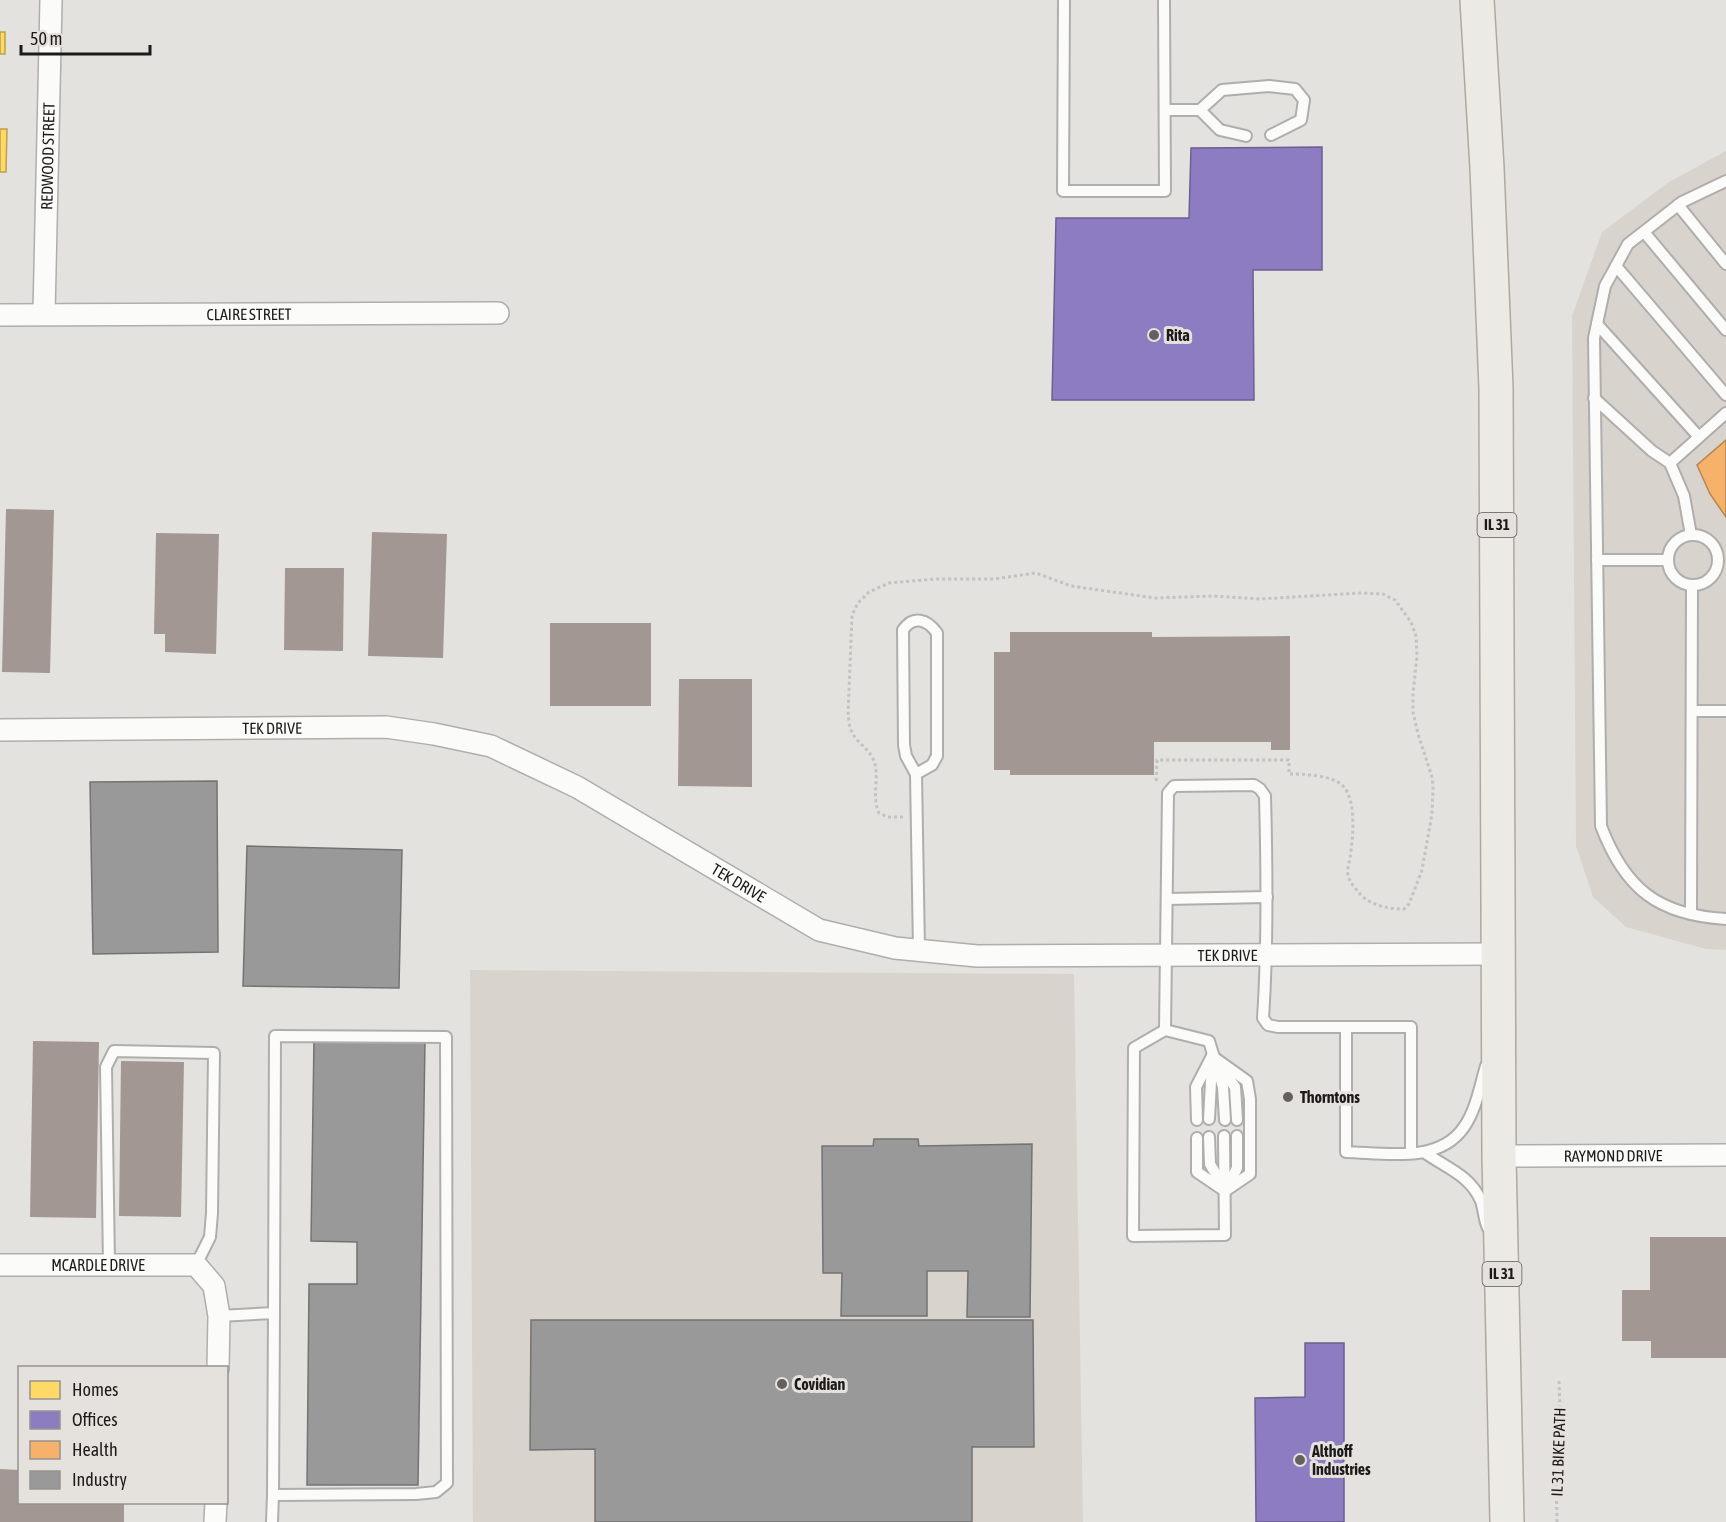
<svg xmlns="http://www.w3.org/2000/svg" width="1726" height="1522" viewBox="0 0 1726 1522" font-family="'Asap Condensed',sans-serif">
  <style>
    .built { fill: #d9d3ce }
    .homes { fill: #ffd966; stroke: #bba04f; stroke-width: 1.5 }
    .offices { fill: #8e7cc3; stroke: #6c5f90; stroke-width: 1.5 }
    .health { fill: #f6b26b; stroke: #b58553; stroke-width: 1.5 }
    .industry { fill: #999; stroke: #747373; stroke-width: 1.5 }
    .building { fill: #a29793 }
    .lines { fill: none; stroke-linecap: round; stroke-linejoin: round }
    .service-casing { stroke: #afaeac; stroke-width: 14 }
    .minor-casing { stroke: #afaeac; stroke-width: 24 }
    .primary-casing { stroke: #aea89f; stroke-width: 36 }
    .path { stroke: #c2c2c1; stroke-width: 3; stroke-dasharray: 3 3; stroke-linecap: butt }
    .service { stroke: #fbfbfa; stroke-width: 10 }
    .minor { stroke: #fbfbfa; stroke-width: 21 }
    .primary { stroke: #eceae5; stroke-width: 33 }
    .poi-dot { fill: #62615f; stroke: #e5e2de; stroke-width: 2 }
    .labels { text-anchor: middle; stroke-width: 6; stroke-linejoin: round; paint-order: stroke }
    .shield { fill: #e5e2de; stroke: #585755; stroke-width: 1.5 }
    .shield-label { font-size: 15px; font-weight: bold; fill: #1c1b1a }
    .street-label { font-size: 16px; fill: #1c1b1a; stroke: #e5e2de }
    .poi-label { font-size: 16px; font-weight: bold; fill: #1c1b1a; stroke: #e5e2de; text-anchor: start }
  </style>
  <rect width="100%" height="100%" fill="#e4e2df"/>
  <g class="built">
    <polygon points="1726,151 1726,950 1706,949 1626,927 1593,897 1576,846 1572,316 1602,232 1669,182"/>
    <polygon points="470,970 1074,974 1083,1522 473,1522"/>
  </g>
  <g class="homes">
    <rect x="0" y="32" width="5" height="22"/>
    <polygon points="0,129 7,129 6,172 0,172"/>
  </g>
  <g class="offices">
    <polygon points="1322,147 1322,270 1253,270 1254,400 1052,400 1056,218 1189,218 1191,148"/>
    <polygon points="1305,1343 1344,1343 1344,1522 1256,1522 1255,1398 1305,1397"/>
  </g>
  <polygon class="health" points="1726,440 1726,517 1710,494 1697,465"/>
  <g class="industry">
    <polygon points="217,781 218,952 93,954 90,782"/>
    <polygon points="247,846 402,850 399,988 243,986"/>
    <polygon points="314,1039 425,1042 418,1485 307,1485 309,1284 357,1284 357,1242 311,1241"/>
    <polygon points="874,1139 918,1139 919,1146 1032,1144 1030,1317 967,1317 968,1271 927,1271 927,1316 841,1316 842,1273 823,1273 822,1146 873,1146"/>
    <polygon points="531,1320 1033,1320 1034,1447 972,1447 972,1522 595,1522 595,1449 530,1450"/>
  </g>
  <g class="building">
    <polygon points="6,509 54,510 50,673 2,672"/>
    <polygon points="372,532 447,534 443,658 368,656"/>
    <polygon points="156,533 219,534 216,654 165,652 165,634 154,634"/>
    <polygon points="285,568 344,568 343,651 284,650"/>
    <rect x="550" y="623" width="101" height="83"/>
    <polygon points="1010,632 1152,632 1152,637 1290,636 1290,750 1271,750 1271,742 1154,742 1154,775 1010,775 1010,770 994,770 994,652 1010,652"/>
    <polygon points="679,679 752,679 752,787 678,786"/>
    <polygon points="33,1041 99,1042 96,1218 30,1217"/>
    <polygon points="121,1061 184,1062 181,1217 119,1216"/>
    <polygon points="1650,1237 1726,1237 1726,1358 1651,1358 1651,1341 1622,1341 1622,1290 1650,1290"/>
    <polygon points="0,1469 20,1470 20,1502 124,1502 124,1522 0,1522"/>
  </g>
  <g class="lines">
    <defs>
      <g id="service">
        <polyline points="1064,0 1063,191 1165,191 1164,0"/>
        <polyline points="1165,110 1200,110 1222,90 1269,86 1295,89 1304,100 1301,120 1271,135"/>
        <polyline points="1200,110 1220,130 1246,136"/>
        <path d="M1726,181L1682,202L1628,244L1605,286L1594,338L1601,826C1625,889 1658,915 1726,919"/>
        <polyline points="1678,205 1726,264"/>
        <polyline points="1644,232 1726,330"/>
        <polyline points="1616,266 1726,395"/>
        <polyline points="1597,324 1699,437"/>
        <polyline points="1594,398 1652,451 1670,463"/>
        <polyline points="1691,535 1684,496 1670,463 1726,413"/>
        <circle cx="1693" cy="560" r="25"/>
        <polyline points="1597,560 1668,560"/>
        <polyline points="1692,711 1726,711"/>
        <path d="M916,774L932,765L937,756V633C927,619 913,615 903,630L904,745L906,756L916,774L919,950"/>
        <polyline points="1167,899 1267,897"/>
        <polyline points="1691,914 1692,585"/>
        <polyline points="1165,1030 1209,1041 1223,1087 1225,1120"/>
        <polyline points="1212,1056 1247,1081 1250,1099 1250,1174 1225,1191"/>
        <polyline points="1220,1066 1235,1087 1237,1120"/>
        <polyline points="1209,1119 1212,1063"/>
        <polyline points="1197,1120 1196,1087 1212,1056"/>
        <path d="M1224,1136L1225,1235L1133,1236L1134,1048L1165,1030L1168,793L1174,786L1254,785L1260,789L1265,796C1267,870 1268,944 1263,1018L1268,1025L1278,1027H1346"/>
        <polyline points="1209,1137 1210,1164 1224,1188"/>
        <polyline points="1197,1138 1197,1172 1225,1191"/>
        <path d="M1424,1152C1446,1168 1470,1175 1481,1201C1484,1210 1484,1220 1488,1228"/>
        <path d="M1411,1153V1027H1346V1152C1385,1153 1439,1164 1464,1127C1476,1110 1480,1086 1486,1066"/>
        <polyline points="1227,1188 1237,1168 1237,1136"/>
        <polyline points="109,1265 106,1067 114,1051 214,1053 212,1213 210,1237 196,1265"/>
        <polyline points="219,1316 274,1313 275,1036 446,1037 447,1483 436,1492 416,1494 273,1495 274,1313"/>
        <polyline points="272,1522 273,1495"/>
      </g>
      <g id="minor">
        <path id="s1" d="M44,314L51,0"/>
        <path id="s2" d="M0,315L498,313"/>
        <path id="s3" d="M0,730L386,727L434,734L491,746L577,787L819,930L895,948L977,956L1499,954"/>
        <path id="s4" d="M1499,1156L1726,1155"/>
        <path id="s5" d="M0,1265H196L214,1286L219,1316L218,1368"/>
        <polyline points="215,1522 216,1502"/>
      </g>
      <polyline id="primary" points="1477,0 1487,168 1496,388 1499,1156 1507,1522"/>
    </defs>
    <use href="#service" class="service-casing"/>
    <use href="#minor" class="minor-casing"/>
    <use href="#primary" class="primary-casing"/>
    <g class="path">
      <path d="M903,817H888L879,813C871,796 880,777 874,761C869,748 856,743 851,730C849,726 849,720 848,716L852,615L858,603L869,592L889,583L936,579H994L1036,573L1071,586L1155,598L1214,596L1260,599L1361,593L1383,594L1395,600L1411,622L1416,636L1417,656L1413,693V712L1418,734L1432,777L1433,787L1432,814L1422,870L1409,904L1404,909C1389,909 1372,906 1361,895C1356,889 1350,883 1348,876C1347,869 1349,864 1350,858C1353,839 1357,801 1343,786C1333,775 1303,774 1289,774V760H1157L1156,783H1157"/>
      <polyline points="1557,1522 1556,1471 1560,1409 1559,1381"/>
    </g>
    <use href="#service" class="service"/>
    <use href="#minor" class="minor"/>
    <use href="#primary" class="primary"/>
  </g>
  <g class="poi-dot">
    <circle cx="1154" cy="335" r="6"/>
    <circle cx="1288" cy="1097" r="6"/>
    <circle cx="782" cy="1384" r="6"/>
    <circle cx="1300" cy="1460" r="6"/>
  </g>
  <g class="labels">
    <g class="shield">
      <rect x="1477.5" y="513" width="39" height="24" rx="4.5"/>
      <rect x="1482.5" y="1262" width="39" height="24" rx="4.5"/>
    </g>
    <g class="shield-label">
      <text x="1497" y="530">IL 31</text>
      <text x="1502" y="1279">IL 31</text>
    </g>
    <g class="street-label">
      <text dy="6" stroke="none"><textPath href="#s1" startOffset="158">REDWOOD STREET</textPath></text>
      <text dy="6" stroke="none"><textPath href="#s2" startOffset="249">CLAIRE STREET</textPath></text>
      <text dy="6" stroke="none"><textPath href="#s3" startOffset="272">TEK DRIVE</textPath></text>
      <text dy="6" stroke="none"><textPath href="#s3" startOffset="776">TEK DRIVE</textPath></text>
      <text dy="6" stroke="none"><textPath href="#s3" startOffset="1280">TEK DRIVE</textPath></text>
      <text dy="6" stroke="none"><textPath href="#s4" startOffset="114">RAYMOND DRIVE</textPath></text>
      <text dy="6" stroke="none"><textPath href="#s5" startOffset="98">MCARDLE DRIVE</textPath></text>
      <text transform="translate(1558 1452) rotate(-88)" y="6">IL 31 BIKE PATH</text>
    </g>
    <g class="poi-label">
      <text x="1166" y="341">Rita</text>
      <text x="1300" y="1103">Thorntons</text>
      <text x="794" y="1390">Covidian</text>
      <text x="1312" y="1457">Althoff<tspan x="1312" dy="18">Industries</tspan></text>
    </g>
  </g>
  <rect x="18" y="1366" width="210" height="138" fill="#e5e2de" stroke="#959290" stroke-width="1.5"/>
  <rect x="30" y="1381" width="30" height="18" fill="#ffd966" stroke="#959290" stroke-width="1.5"/>
  <text x="72" y="1396" font-size="18" fill="#1c1b1a">Homes</text>
  <rect x="30" y="1411" width="30" height="18" fill="#8e7cc3" stroke="#959290" stroke-width="1.5"/>
  <text x="72" y="1426" font-size="18" fill="#1c1b1a">Offices</text>
  <rect x="30" y="1441" width="30" height="18" fill="#f6b26b" stroke="#959290" stroke-width="1.5"/>
  <text x="72" y="1456" font-size="18" fill="#1c1b1a">Health</text>
  <rect x="30" y="1471" width="30" height="18" fill="#999999" stroke="#959290" stroke-width="1.5"/>
  <text x="72" y="1486" font-size="18" fill="#1c1b1a">Industry</text>
  <path d="M21 45v9h129v-9" fill="none" stroke="#1c1b1a" stroke-width="3"/>
  <text x="30" y="45" font-size="18" fill="#1c1b1a" stroke="#e5e2de" stroke-width="4.5" paint-order="stroke">50 m</text>
</svg>
